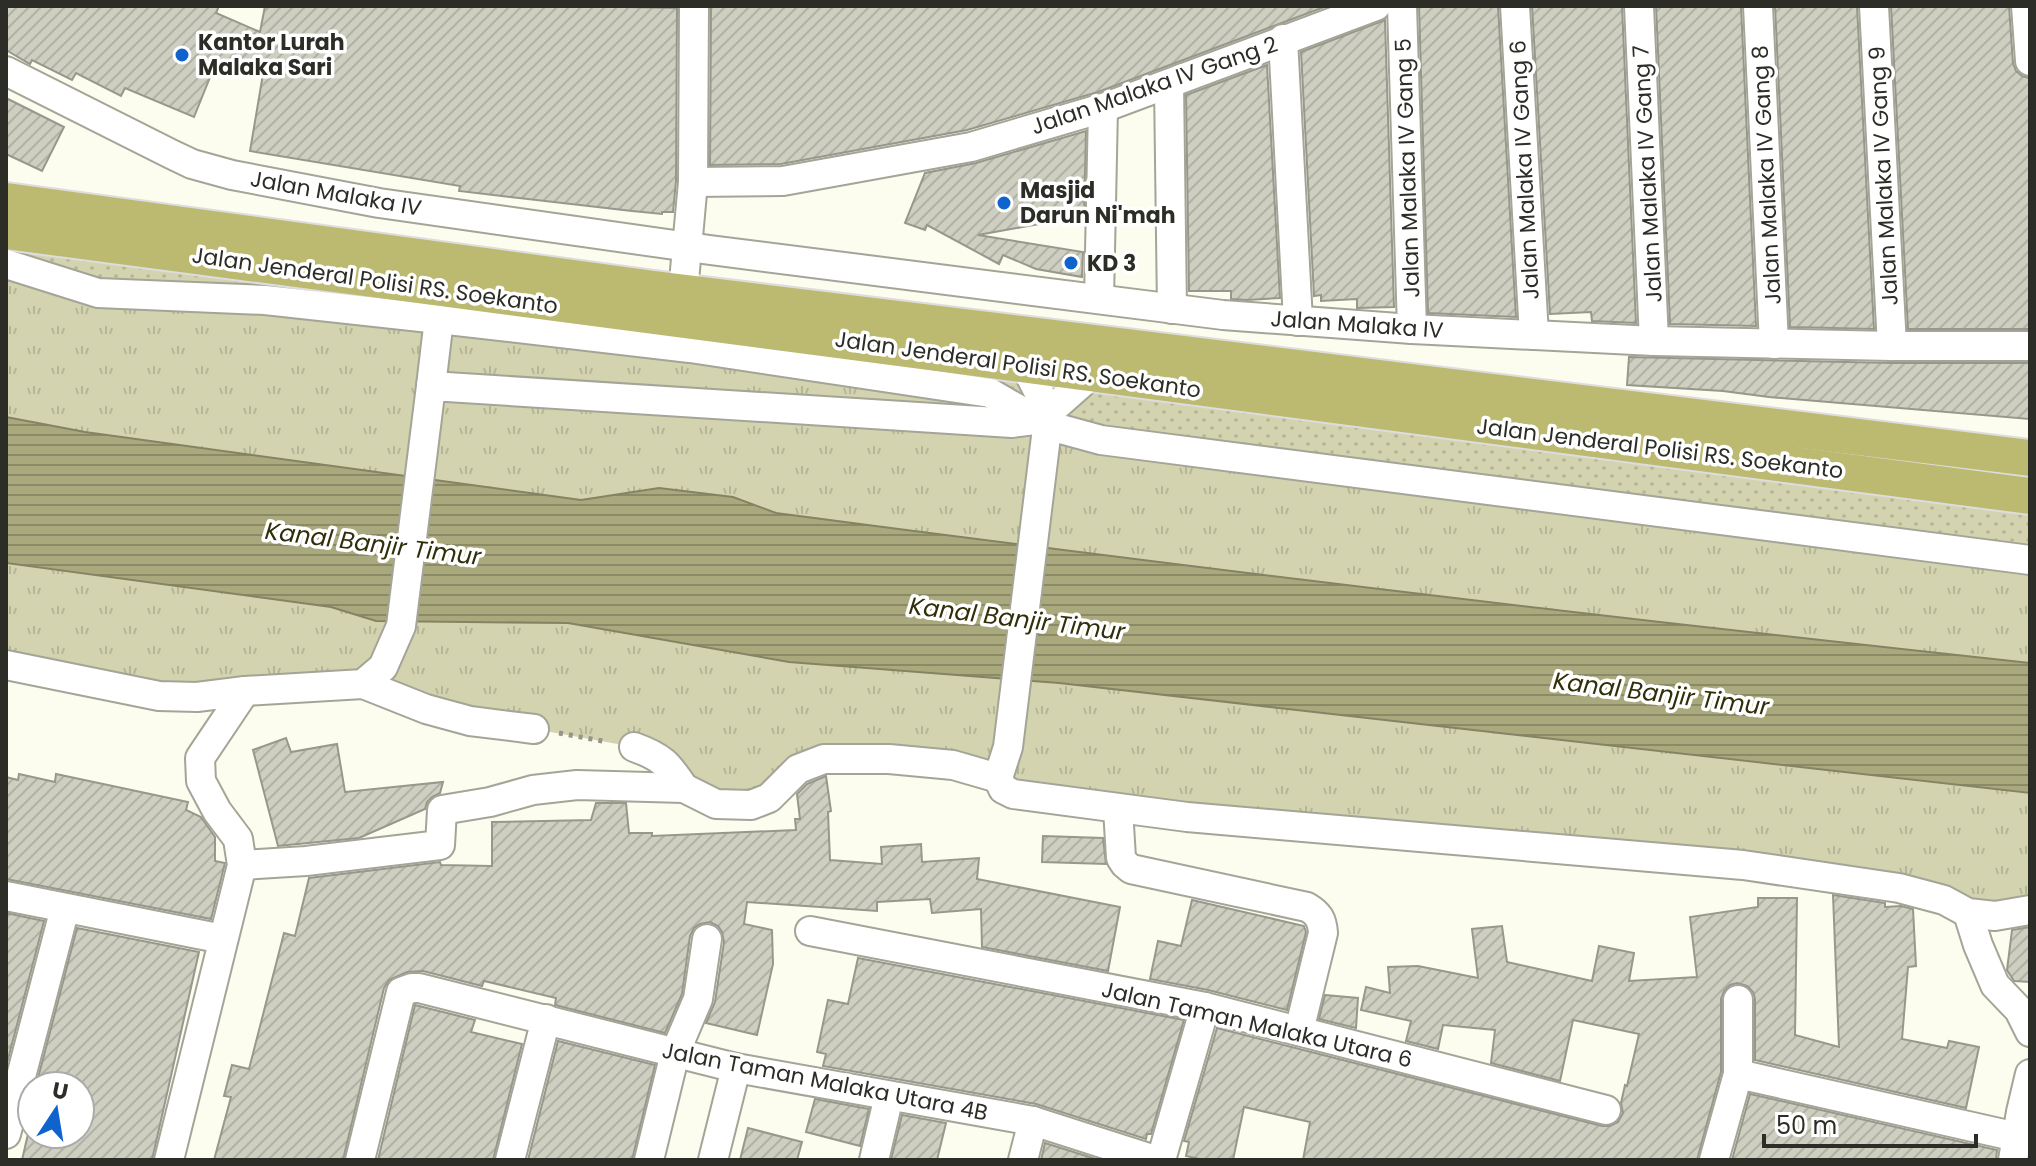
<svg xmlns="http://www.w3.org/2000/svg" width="2036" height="1166" viewBox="0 0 2036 1166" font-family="Poppins,sans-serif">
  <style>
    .grass { fill: url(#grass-tufts) }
    .park { fill: url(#park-dots) }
    .water { fill: url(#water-rules); stroke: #848464; stroke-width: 2 }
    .building { fill: url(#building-hatch); stroke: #97978b; stroke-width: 2 }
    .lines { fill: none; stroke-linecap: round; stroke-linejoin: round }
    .minor-casing { stroke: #a4a497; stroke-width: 32 }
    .major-casing { stroke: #ddd; stroke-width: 40 }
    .path { stroke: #95958c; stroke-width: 5; stroke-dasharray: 4 6; stroke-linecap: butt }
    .minor { stroke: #fff; stroke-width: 28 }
    .major { stroke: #bcb970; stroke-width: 36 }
    .poi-dot { fill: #0e63cd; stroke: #fff; stroke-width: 3 }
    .labels { text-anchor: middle; stroke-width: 7; stroke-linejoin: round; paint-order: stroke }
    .poi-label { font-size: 22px; font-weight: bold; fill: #2d2d28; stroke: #fff; text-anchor: start }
    .street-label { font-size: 22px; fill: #2d2d28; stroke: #fff }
    .water-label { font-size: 24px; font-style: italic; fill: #302f09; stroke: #fff }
  </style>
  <defs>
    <pattern id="grass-tufts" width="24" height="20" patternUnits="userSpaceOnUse" patternTransform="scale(2)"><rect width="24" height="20" fill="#d3d3af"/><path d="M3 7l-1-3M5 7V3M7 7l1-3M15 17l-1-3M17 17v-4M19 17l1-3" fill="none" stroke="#b5b597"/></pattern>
    <pattern id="park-dots" width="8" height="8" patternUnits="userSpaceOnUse" patternTransform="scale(2)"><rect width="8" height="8" fill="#d3d3af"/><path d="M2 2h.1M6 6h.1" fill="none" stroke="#b5b597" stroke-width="1.8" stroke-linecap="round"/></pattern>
    <pattern id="water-rules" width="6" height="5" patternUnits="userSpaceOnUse" patternTransform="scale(2)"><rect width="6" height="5" fill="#aaa97d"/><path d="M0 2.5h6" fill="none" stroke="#8b8a66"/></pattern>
    <pattern id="building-hatch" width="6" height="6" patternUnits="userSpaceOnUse" patternTransform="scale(2)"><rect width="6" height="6" fill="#cecec1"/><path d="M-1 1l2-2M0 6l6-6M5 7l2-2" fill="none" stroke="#b1b1a6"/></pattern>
  </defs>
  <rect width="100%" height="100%" fill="#fcfdef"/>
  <polygon class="grass" points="6,264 439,319 2030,559 2030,910 1187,817 998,778 823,759 769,798 716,804 634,747 534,729 363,684 245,691 6,665"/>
  <polygon class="park" points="6,231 1024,364 1049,411 1092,374 2030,496 2030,560 1101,440 990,393 98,293 6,264"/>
  <path class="water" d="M6,417L85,432L581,500L659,488L733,497L776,513C1193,568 1611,618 2030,663V793L1059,683L789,662L568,623L376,621L331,607L6,563Z"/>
  <g class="building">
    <polygon points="6,6 219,6 216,13 260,32 265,6 570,6 677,8 676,181 673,212 662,212 662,214 632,211 459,191 460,186 250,151 264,68 217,60 194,117 125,88 121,96 76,73 72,80 32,60 30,64 6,50"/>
    <polygon points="711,6 1327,6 1098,92 967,130 781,164 710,165"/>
    <polygon points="1419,6 1498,6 1516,317 1428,313"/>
    <polygon points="1532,6 1622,6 1636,323 1592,321 1591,312 1550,314"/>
    <polygon points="1656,6 1741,6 1756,326 1670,324"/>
    <polygon points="1775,6 1857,6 1874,329 1790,327"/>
    <polygon points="1891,6 2009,6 2013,63 2016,71 2022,76 2029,78 2030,88 2030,329 1908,329"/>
    <polygon points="1385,20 1394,307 1357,308 1357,299 1321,301 1321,295 1314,296 1301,52"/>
    <polygon points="1267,65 1280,298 1247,300 1231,299 1231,291 1189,291 1186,95"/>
    <polygon points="6,98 64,127 42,171 6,154"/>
    <polygon points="1086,131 1084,216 978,235 1083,252 1082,277 1036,269 1003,255 999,264 927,225 925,230 905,223 925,173 976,163"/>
    <polygon points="1629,357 1892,363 2030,363 2029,419 1769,397 1723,391 1627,385"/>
    <polygon points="286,738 291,752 337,744 345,792 443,782 440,793 432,797 427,802 425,809 359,838 278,846 253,750"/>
    <polygon points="19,774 55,782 56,774 188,802 186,810 201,817 215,837 215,861 225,863 211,919 6,879 6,777 18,780"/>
    <polygon points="826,776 831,811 828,812 830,860 882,864 881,847 921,844 922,862 979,858 977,879 1120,907 1108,971 982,947 981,909 932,913 930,899 877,902 877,911 747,902 744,924 772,930 773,964 757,1035 706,1023 715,1002 724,942 722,932 718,926 710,922 700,924 694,928 690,936 682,994 665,1033 555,1005 556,998 484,981 482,986 423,971 407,972 389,980 384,988 343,1160 214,1160 231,1097 224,1096 232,1065 249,1069 284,933 295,936 309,878 440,862 441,865 492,866 492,822 591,820 596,803 626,803 629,833 652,833 652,836 796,830 795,819 800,819 797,794 807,784"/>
    <polygon points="1043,836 1103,838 1106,864 1042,862"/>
    <polygon points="1833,895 1885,903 1885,907 1901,906 1913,909 1916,966 1908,967 1902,1039 1947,1048 1949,1041 1979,1047 1966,1108 1755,1060 1755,999 1753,992 1747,986 1737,983 1730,985 1724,991 1721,999 1721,1072 1697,1160 1303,1160 1310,1122 1244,1107 1233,1160 1204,1160 1186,1156 1189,1142 1184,1141 1217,1028 1602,1126 1610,1126 1618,1122 1623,1113 1621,1103 1625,1085 1627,1086 1639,1034 1573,1020 1560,1081 1491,1063 1495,1030 1443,1025 1438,1049 1406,1041 1411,1021 1361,1010 1366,987 1390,993 1388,967 1418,966 1478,978 1472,929 1502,926 1507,962 1592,981 1599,946 1634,953 1629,981 1697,977 1690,917 1758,907 1758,898 1797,898 1795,1035 1839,1047"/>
    <polygon points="1192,900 1304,926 1306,932 1287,1010 1208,990 1150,979 1158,941 1181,946"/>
    <polygon points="6,913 44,921 6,1067"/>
    <polygon points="2030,927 2030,982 2014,981 2007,970 2012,930"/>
    <polygon points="77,928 199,952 152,1160 22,1160 28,1134 80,1134 80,1086 36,1086"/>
    <polygon points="858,958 1184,1020 1151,1134 1147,1134 1146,1139 1036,1104 823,1066 826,1054 817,1052 828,1000 848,1004"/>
    <polygon points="1325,995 1358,998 1356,1028 1319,1019"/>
    <polygon points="415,1005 475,1020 471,1032 522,1044 493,1160 378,1160"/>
    <polygon points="558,1041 655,1065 632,1160 528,1160"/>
    <polygon points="1750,1094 1997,1150 1996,1160 1732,1160"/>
    <polygon points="815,1099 869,1109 860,1146 806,1132"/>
    <polygon points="902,1115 946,1123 937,1160 891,1160"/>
    <polygon points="748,1128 802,1142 797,1160 740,1160"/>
    <polygon points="1045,1143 1099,1160 1041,1160"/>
  </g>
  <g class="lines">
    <defs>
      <g id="minor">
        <polyline points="1402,6 1412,329"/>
        <polyline points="1515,6 1534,335"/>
        <polyline points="1639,6 1654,341"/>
        <polyline points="1758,6 1774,344"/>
        <polyline points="1874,6 1892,346"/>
        <polyline points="2026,6 2030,61"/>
        <polyline points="1283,39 1298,321"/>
        <polyline points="6,71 171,154 192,164 232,175 379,203 710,250 1223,315 1412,329 1654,341 1892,346 2030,346"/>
        <polyline points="1169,84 1172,309"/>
        <polyline points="693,182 783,181 971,147 1103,108 1376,6"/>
        <polyline points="6,264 98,293 265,300 439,319 690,348 990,393 1046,425 1101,440 2030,560"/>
        <polyline points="683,292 693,182 694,6"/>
        <polyline points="1099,299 1103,108"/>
        <polyline points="1024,364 1049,412"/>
        <polyline points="1092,374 1049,412 1008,747 998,778 1003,789 1013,794 1187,817 1743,865 1899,888 1944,900 1968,913 1995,916 2030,910"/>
        <polyline points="431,386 439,319"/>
        <polyline points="6,665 159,696 197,697 245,691 363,684 383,667 401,626 431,386 1012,423 1043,419"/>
        <polyline points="363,684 426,709 470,721 534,729"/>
        <path d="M634,747C662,757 668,764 684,788"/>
        <path d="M1118,809L1121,858L1125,864L1131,869L1307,907C1319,914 1322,920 1323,933L1299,1031"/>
        <polyline points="242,865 306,861 440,845 442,810 490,802 533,790 577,785 684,788 716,804 751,805 769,798 798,769 824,759 889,759 953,765 998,778"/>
        <polyline points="6,896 223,939"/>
        <polyline points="1968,913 1978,945 1995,985 2019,1010 2030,1032"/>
        <polyline points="810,931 1205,1007 1606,1110"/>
        <polyline points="1738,1074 1738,1000"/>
        <polyline points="6,1134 65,908"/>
        <polyline points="169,1160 242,865 238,839 217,811 201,781 200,758 245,691"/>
        <polyline points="360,1160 401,992 412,988 419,988 736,1068 1033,1121 1155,1160"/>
        <polyline points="510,1160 546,1019"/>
        <polyline points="649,1160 675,1053 698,999 707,939"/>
        <polyline points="713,1160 736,1068"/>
        <polyline points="874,1160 889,1096"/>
        <polyline points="1023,1160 1033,1121"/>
        <polyline points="1161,1160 1205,1007"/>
        <polyline points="1714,1160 1738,1074 2017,1137"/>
        <polyline points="2013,1160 2021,1112 2030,1074"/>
      </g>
      <g id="major">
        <polyline points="6,201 654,289 2030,458"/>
        <polyline points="6,231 2030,496"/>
      </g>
    </defs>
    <use href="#minor" class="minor-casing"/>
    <use href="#major" class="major-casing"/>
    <polyline class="path" points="559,733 608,742"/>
    <use href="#minor" class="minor"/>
    <use href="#major" class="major"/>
  </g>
  <g class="poi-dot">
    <circle cx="182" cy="55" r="8"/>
    <circle cx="1004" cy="203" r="8"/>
    <circle cx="1071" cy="263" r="8"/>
  </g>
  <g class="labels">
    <g class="poi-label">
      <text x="198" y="50">Kantor Lurah<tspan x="198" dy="25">Malaka Sari</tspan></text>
      <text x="1020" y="198">Masjid<tspan x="1020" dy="25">Darun Ni'mah</tspan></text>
      <text x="1087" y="271">KD 3</text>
    </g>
    <g class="street-label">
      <text transform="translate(1154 85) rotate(-19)" y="8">Jalan Malaka IV Gang 2</text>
      <text transform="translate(1407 168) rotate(-92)" y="8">Jalan Malaka IV Gang 5</text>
      <text transform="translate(1524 170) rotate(-93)" y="8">Jalan Malaka IV Gang 6</text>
      <text transform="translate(1647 174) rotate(-93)" y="8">Jalan Malaka IV Gang 7</text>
      <text transform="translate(1766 175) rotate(-93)" y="8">Jalan Malaka IV Gang 8</text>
      <text transform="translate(1883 176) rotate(-93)" y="8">Jalan Malaka IV Gang 9</text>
      <text transform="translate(336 193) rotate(10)" y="8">Jalan Malaka IV</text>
      <text transform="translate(375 280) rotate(8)" y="8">Jalan Jenderal Polisi RS. Soekanto</text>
      <text transform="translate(1357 324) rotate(4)" y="8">Jalan Malaka IV</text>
      <text transform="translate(1018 364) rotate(8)" y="8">Jalan Jenderal Polisi RS. Soekanto</text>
      <text transform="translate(1660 448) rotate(7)" y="8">Jalan Jenderal Polisi RS. Soekanto</text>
      <text transform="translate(1257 1024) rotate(13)" y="8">Jalan Taman Malaka Utara 6</text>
      <text transform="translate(825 1081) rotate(11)" y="8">Jalan Taman Malaka Utara 4B</text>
    </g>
    <g class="water-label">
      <text transform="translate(373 544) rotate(7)" y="8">Kanal Banjir Timur</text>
      <text transform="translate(1017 619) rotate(7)" y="8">Kanal Banjir Timur</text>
      <text transform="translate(1661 694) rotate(7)" y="8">Kanal Banjir Timur</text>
    </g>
  </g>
  <rect width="2036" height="1166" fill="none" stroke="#2d2d28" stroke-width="16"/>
  <g transform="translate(56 1110) rotate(12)"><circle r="38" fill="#ffffff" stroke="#ababa9" stroke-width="2"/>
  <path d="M0-6L14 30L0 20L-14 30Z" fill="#0e63cd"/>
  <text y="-12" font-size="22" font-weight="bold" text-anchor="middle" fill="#2d2d28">U</text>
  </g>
  <path d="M1764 1134v12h212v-12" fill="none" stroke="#2d2d28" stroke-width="4"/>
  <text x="1776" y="1134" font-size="24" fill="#2d2d28" stroke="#ffffff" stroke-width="6" paint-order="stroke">50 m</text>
</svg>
